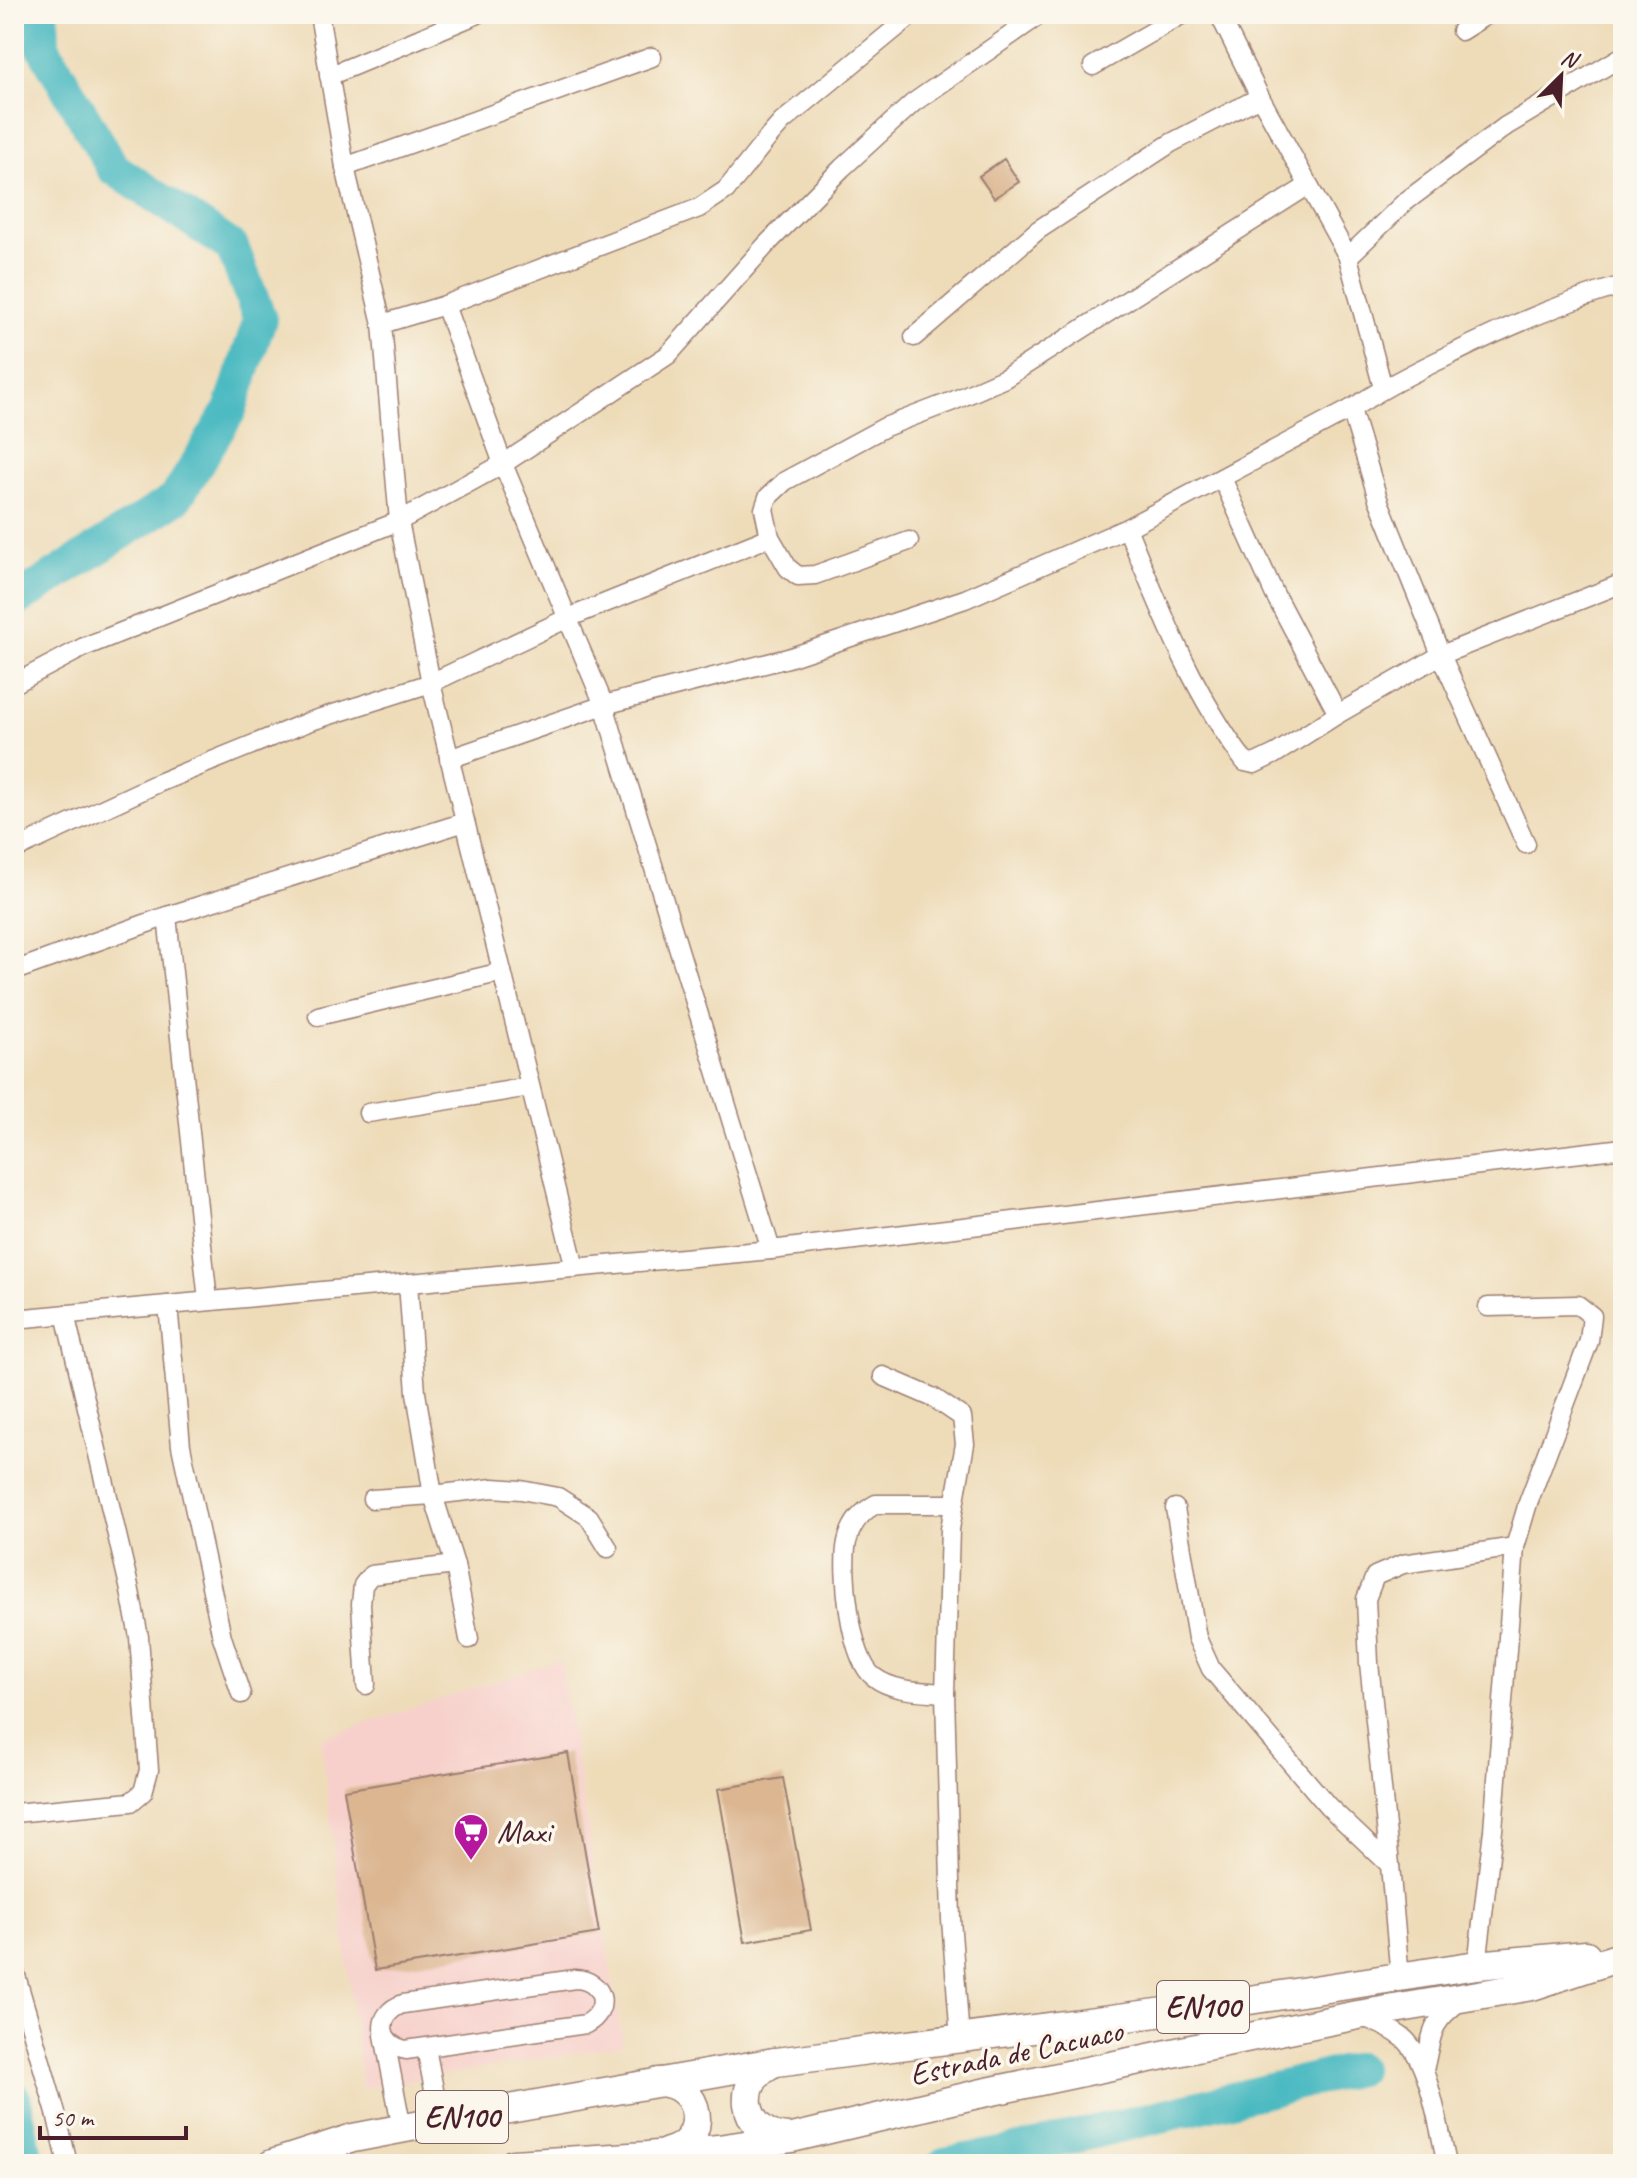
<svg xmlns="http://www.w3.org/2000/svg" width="1637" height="2178" viewBox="0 0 1637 2178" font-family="Caveat,sans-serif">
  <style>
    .built { fill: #f7d0cb }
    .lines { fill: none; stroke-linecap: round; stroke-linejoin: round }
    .river { stroke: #4ab9c1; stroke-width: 34 }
    .building { fill: #dbb691 }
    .minor-casing { stroke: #9c7e72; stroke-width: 21 }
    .highway-casing { stroke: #9c7e72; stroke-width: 31 }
    .minor { stroke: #fff; stroke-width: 18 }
    .highway { stroke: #fff; stroke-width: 28 }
    .labels { text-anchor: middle; stroke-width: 7; stroke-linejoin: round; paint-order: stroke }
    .shield { fill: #fbf7ec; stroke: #7f6065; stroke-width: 2 }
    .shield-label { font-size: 30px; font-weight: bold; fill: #4a1f2b }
    .poi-label { font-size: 32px; fill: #4a1f2b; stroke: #fbf7ec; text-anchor: start }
    .street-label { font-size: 32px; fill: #4a1f2b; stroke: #fbf7ec }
  </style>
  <rect width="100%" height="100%" fill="#fbf7ec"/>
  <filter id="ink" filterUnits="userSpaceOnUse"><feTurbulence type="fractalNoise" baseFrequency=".0125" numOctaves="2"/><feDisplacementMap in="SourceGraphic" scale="16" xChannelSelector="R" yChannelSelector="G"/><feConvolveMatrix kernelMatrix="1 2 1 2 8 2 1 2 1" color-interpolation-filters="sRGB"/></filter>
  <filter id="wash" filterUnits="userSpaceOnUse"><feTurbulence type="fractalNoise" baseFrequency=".006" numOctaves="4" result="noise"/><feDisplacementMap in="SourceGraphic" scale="32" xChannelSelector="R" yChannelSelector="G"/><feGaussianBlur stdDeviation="1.8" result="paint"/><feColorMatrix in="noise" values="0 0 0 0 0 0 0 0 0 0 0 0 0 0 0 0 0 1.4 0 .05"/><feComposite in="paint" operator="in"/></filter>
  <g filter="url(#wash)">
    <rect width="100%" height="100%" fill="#eedcb9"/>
    <polygon class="built" points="560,1660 623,2045 362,2088 321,1738"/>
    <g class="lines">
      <g class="river">
        <polyline points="14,602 176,498 230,410 260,319 232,247 113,168 43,47 42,14"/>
        <polyline points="14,2098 28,2164"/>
        <polyline points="944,2164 1007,2153 1357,2069"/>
      </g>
    </g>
    <g id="blocks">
      <g class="building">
        <polygon points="1004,159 1019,182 994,198 979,176"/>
        <polygon points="568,1753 599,1933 375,1970 344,1790"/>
        <polygon points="783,1778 811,1930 745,1942 718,1789"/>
      </g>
    </g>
  </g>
  <g filter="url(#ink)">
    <use href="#blocks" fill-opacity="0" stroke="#9c7e72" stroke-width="2"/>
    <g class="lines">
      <defs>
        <g id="minor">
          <polyline points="319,14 345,167 382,324 399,521 431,683 575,1268"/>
          <polyline points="1219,14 1260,97 1348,257 1383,388"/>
          <polyline points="1461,31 1488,14"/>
          <polyline points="1093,66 1183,14"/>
          <polyline points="329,76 478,14"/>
          <polyline points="345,167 652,57"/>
          <polyline points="1348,257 1405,202 1506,126 1623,56"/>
          <polyline points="445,305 503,464 604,705 771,1250"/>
          <polyline points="382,324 445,305 699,208 726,190 767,139 782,122 913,14"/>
          <polyline points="914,337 1038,230 1171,143 1260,97"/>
          <polyline points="1351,409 1378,499 1441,655 1526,844"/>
          <polyline points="1222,478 1274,593 1338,714"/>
          <path d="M1127,528C1160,608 1192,692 1245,762L1254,764L1275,754L1338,714L1441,655L1623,583"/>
          <polyline points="909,541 815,575 798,576 788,568 770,537 764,509 768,497 785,481 885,427 953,401 1005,378 1309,185"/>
          <polyline points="14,684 84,647 399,521 503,464 668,355 766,245 842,168 913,103 1041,14"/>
          <path d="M449,759L604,705L788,658L965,599L1127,528L1351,409C1383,388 1416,371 1450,355C1506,327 1563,302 1623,285"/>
          <polyline points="14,850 158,783 308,722 431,683 568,618 770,537"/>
          <polyline points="167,916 208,1301"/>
          <polyline points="14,971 167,916 465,822"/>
          <polyline points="318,1016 502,972"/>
          <polyline points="368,1113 530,1087"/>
          <polyline points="408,1283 416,1393 433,1495 455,1565 469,1639"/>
          <polyline points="168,1305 181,1446 222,1637 241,1694"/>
          <polyline points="14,1319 771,1250 1623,1148"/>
          <polyline points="883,1376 934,1398 962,1417 965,1444 950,1529 945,1693 951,1919 960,2039"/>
          <polyline points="372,1499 433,1495 493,1488 521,1490 558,1497 589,1517 608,1548"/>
          <polyline points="1175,1508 1197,1638 1211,1669 1328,1806 1390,1865"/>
          <polyline points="366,1685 361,1604 363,1585 371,1575 455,1565"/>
          <path d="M945,1693C921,1691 894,1692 874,1677C850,1660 841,1569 847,1542C851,1524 861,1512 876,1504H954"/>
          <polyline points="14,1813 131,1802 143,1792 149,1770 139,1637 129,1586 65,1314"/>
          <polyline points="1477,1965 1493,1830 1515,1547 1528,1503 1589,1341 1592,1316 1578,1305 1488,1307"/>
          <polyline points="14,1969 56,2113 68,2164"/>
          <polyline points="1400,1978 1390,1865 1369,1663 1366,1599 1375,1576 1403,1564 1515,1547"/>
          <path d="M575,1979C604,1980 612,2010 586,2024L406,2050C377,2045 375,2013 403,2004Z"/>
          <path d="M1363,2017C1376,2022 1390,2028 1402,2037C1429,2057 1439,2130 1447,2164"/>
          <polyline points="384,2035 402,2129"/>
          <polyline points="426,2048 440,2121"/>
          <path d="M1424,2070C1433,2034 1428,2025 1460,2001"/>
        </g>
        <g id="highway">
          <path d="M658,2082C702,2083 711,2141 668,2152"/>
          <path d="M787,2138C741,2135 733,2078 776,2062L1204,2007L1477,1965L1586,1955"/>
          <polyline points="272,2164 353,2138 447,2120 774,2062"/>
          <polyline points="513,2164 647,2156 718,2149 792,2138 978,2094 1206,2046 1358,2015 1532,1986 1623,1956"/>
        </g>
      </defs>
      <use href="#minor" class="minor-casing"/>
      <use href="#highway" class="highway-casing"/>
      <use href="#minor" class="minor"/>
      <use href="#highway" class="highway"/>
    </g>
  </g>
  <defs>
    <symbol id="supermarket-pin" viewBox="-11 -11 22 30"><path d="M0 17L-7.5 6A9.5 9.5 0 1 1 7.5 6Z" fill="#b5179e" stroke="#fbf7ec"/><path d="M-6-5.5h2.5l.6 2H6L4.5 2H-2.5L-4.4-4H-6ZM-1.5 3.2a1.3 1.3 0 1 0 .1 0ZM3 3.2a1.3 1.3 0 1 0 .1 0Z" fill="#fff"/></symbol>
  </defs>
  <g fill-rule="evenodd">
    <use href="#supermarket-pin" x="451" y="1811" width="40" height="54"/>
  </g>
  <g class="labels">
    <g class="shield">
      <rect x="1157" y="1981" width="92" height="52" rx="6"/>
      <rect x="416" y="2091" width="92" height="52" rx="6"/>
    </g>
    <g class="shield-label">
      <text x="1203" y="2017">EN100</text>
      <text x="462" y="2127">EN100</text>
    </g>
    <g class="poi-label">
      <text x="497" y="1842">Maxi</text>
    </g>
    <g class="street-label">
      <text transform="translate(1016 2052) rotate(-12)" y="11">Estrada de Cacuaco</text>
    </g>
  </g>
  <rect width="1637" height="2178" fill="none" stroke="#fbf7ec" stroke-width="48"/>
  <g transform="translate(1561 76) rotate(24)" stroke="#fbf7ec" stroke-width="6" paint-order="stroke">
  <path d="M0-6L14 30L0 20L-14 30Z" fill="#4a1f2b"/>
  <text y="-12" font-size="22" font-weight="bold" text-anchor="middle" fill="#4a1f2b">N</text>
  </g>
  <path d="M40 2126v12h146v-12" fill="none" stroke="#4a1f2b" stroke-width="4"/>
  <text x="52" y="2126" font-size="24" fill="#4a1f2b" stroke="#fbf7ec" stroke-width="6" paint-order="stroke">50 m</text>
</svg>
